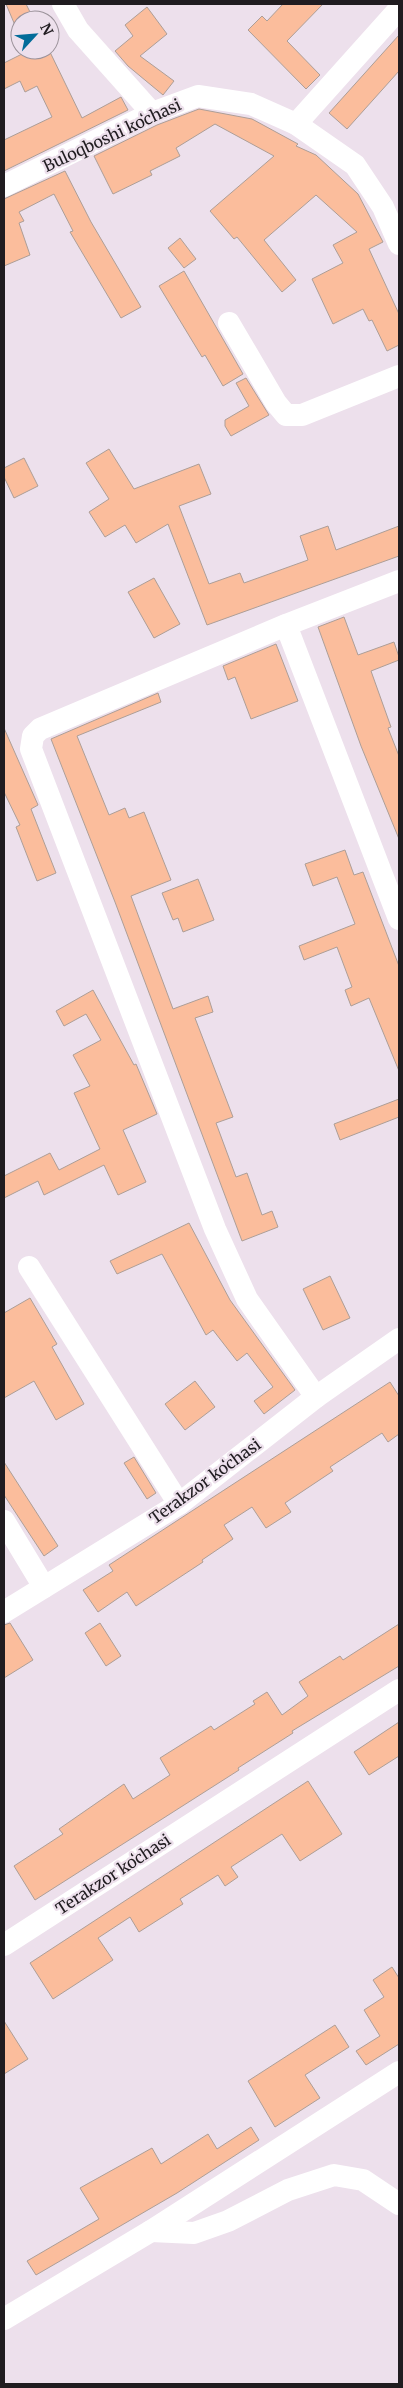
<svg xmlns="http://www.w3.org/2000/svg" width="403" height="2388" viewBox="0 0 403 2388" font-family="Merriweather,serif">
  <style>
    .building { fill: #fbbd9c; stroke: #ad9e97 }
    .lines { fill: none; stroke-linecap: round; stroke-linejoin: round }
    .minor { stroke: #fff; stroke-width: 22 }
    .labels { text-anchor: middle; stroke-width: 4.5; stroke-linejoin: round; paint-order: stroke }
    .street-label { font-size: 16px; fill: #201c20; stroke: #ede0ec }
  </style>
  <rect width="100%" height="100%" fill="#ede0ec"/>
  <g class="building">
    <polygon points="6,4 26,4 34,20 20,20 20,37"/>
    <polygon points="283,4 323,4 287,41 320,75 306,89 248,30 262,16 267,21"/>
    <polygon points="147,7 167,34 140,56 174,81 163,95 128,66 115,51 133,36 125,25"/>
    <polygon points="399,35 399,71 347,129 329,113"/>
    <polygon points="25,50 49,50 82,118 121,97 128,110 4,171 4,140 52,117 37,86 25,92 20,81 4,89 4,63 26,52"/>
    <polygon points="199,109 252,119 298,144 296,146 316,155 358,194 383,242 369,249 399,314 399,345 387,351 372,320 369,321 363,309 333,324 312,279 343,263 333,245 357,232 316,195 264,240 296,280 282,292 237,237 234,239 210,211 274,156 215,124 176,148 180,156 150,171 152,175 113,194 94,156 157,125"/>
    <polygon points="65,171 91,222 141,307 121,318 70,232 73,231 54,194 19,212 24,221 19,223 30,255 4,266 4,199"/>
    <polygon points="180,238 196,259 184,268 168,248"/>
    <polygon points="184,271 243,374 223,386 205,355 202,357 159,286"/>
    <polygon points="246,378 269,415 231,436 225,426 225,420 249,406 236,383"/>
    <polygon points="109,449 134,489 199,464 211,494 179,506 209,584 240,573 244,583 308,560 300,536 328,526 336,550 399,526 399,556 207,625 168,524 136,543 125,525 105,537 89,512 109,499 86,463"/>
    <polygon points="24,458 38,486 14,498 4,477 4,468"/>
    <polygon points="154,578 180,624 154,638 128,592"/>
    <polygon points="344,617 358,655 394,642 399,657 399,660 371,671 391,727 388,728 399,756 399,839 361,746 318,627"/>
    <polygon points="276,644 298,701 251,719 235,677 228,680 223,666"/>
    <polygon points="158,693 161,702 77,736 109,815 125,808 129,818 144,812 171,880 131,896 173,1009 208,996 213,1012 195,1018 233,1117 216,1123 236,1177 247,1173 262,1215 272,1211 278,1227 242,1241 115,902 51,739"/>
    <polygon points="4,728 38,805 31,809 56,873 37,881 16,827 20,825 4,792"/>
    <polygon points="345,850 354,875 363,872 399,966 399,1071 369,998 351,1006 345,990 352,987 337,947 304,960 299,946 355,924 337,877 313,886 305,864"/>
    <polygon points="198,879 214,920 183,932 178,918 173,920 162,893"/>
    <polygon points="93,990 134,1065 136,1064 157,1114 123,1130 146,1182 118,1195 104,1165 44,1195 38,1181 4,1198 4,1176 50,1153 59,1170 100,1149 74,1093 90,1086 73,1055 101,1040 86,1014 64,1026 56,1011"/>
    <polygon points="399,1099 399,1117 340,1140 334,1124"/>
    <polygon points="189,1223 230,1300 295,1390 264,1414 254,1401 273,1387 247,1353 237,1361 213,1330 206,1335 162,1254 117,1274 110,1261"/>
    <polygon points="330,1276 350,1318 323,1330 303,1289"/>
    <polygon points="30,1298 57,1344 52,1347 84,1404 56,1420 34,1381 4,1398 4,1313"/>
    <polygon points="195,1381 215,1407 185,1430 165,1404"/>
    <polygon points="390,1382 399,1396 399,1434 388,1442 382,1433 330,1467 333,1471 285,1503 291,1512 266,1528 252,1507 224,1525 233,1539 202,1560 203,1562 136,1606 127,1592 98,1612 83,1590 113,1571 109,1565"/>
    <polygon points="134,1457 156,1493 147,1499 124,1463"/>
    <polygon points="4,1462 58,1546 44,1556 4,1495"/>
    <polygon points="10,1623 33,1660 4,1678 4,1625"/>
    <polygon points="100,1623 121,1656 106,1666 85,1633"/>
    <polygon points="399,1624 399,1666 292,1731 293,1733 238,1768 239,1770 35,1900 14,1866 63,1834 59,1829 124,1784 133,1799 170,1775 160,1758 211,1726 214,1730 255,1704 253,1701 267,1692 282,1715 308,1696 299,1682 340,1656 343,1660"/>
    <polygon points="399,1722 399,1756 369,1775 354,1752"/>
    <polygon points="308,1781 342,1834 300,1861 282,1834 231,1867 238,1877 225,1886 218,1875 180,1899 183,1904 139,1932 130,1917 98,1938 113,1960 53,1999 30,1963"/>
    <polygon points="392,1967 399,1978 399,2044 366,2065 356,2051 380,2036 364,2010 384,1997 373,1980"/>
    <polygon points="4,2021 28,2059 4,2074"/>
    <polygon points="335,2025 349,2047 305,2075 320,2098 275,2127 248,2081"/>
    <polygon points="251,2127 259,2140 177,2193 36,2275 27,2261 99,2219 80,2188 152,2148 161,2164 208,2134 217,2149"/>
  </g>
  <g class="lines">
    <g class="minor">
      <polyline points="63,4 78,30 152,113"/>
      <polyline points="296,124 399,9"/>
      <polyline points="4,186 152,113 198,96 251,104 296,124 355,165 383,207 399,244"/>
      <polyline points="229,323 276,403 286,415 302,415 399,376"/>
      <polyline points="286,625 399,919"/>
      <polyline points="29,1267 179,1504"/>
      <polyline points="316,1397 247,1299 215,1229 31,749 33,736 40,729 286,625 399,581"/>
      <polyline points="4,1521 44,1587"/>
      <polyline points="4,1612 179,1504 316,1397 399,1339"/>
      <polyline points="4,1945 399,1690"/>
      <polyline points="151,2231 194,2233 228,2221 288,2190 334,2175 363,2180 399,2204"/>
      <polyline points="4,2319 151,2231 399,2072"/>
    </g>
  </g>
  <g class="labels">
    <g class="street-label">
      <text transform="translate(112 135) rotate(-25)" y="6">Buloqboshi koʻchasi</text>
      <text transform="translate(205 1481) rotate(-36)" y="6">Terakzor koʻchasi</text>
      <text transform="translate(113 1874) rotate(-33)" y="6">Terakzor koʻchasi</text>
    </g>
  </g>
  <rect width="403" height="2388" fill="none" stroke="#201c20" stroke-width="10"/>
  <g transform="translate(35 35) rotate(64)"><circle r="24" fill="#ede0ec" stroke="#9b929a"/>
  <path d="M0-4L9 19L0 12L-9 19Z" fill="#026c99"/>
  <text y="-8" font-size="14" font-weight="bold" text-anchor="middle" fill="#201c20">N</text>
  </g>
</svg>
